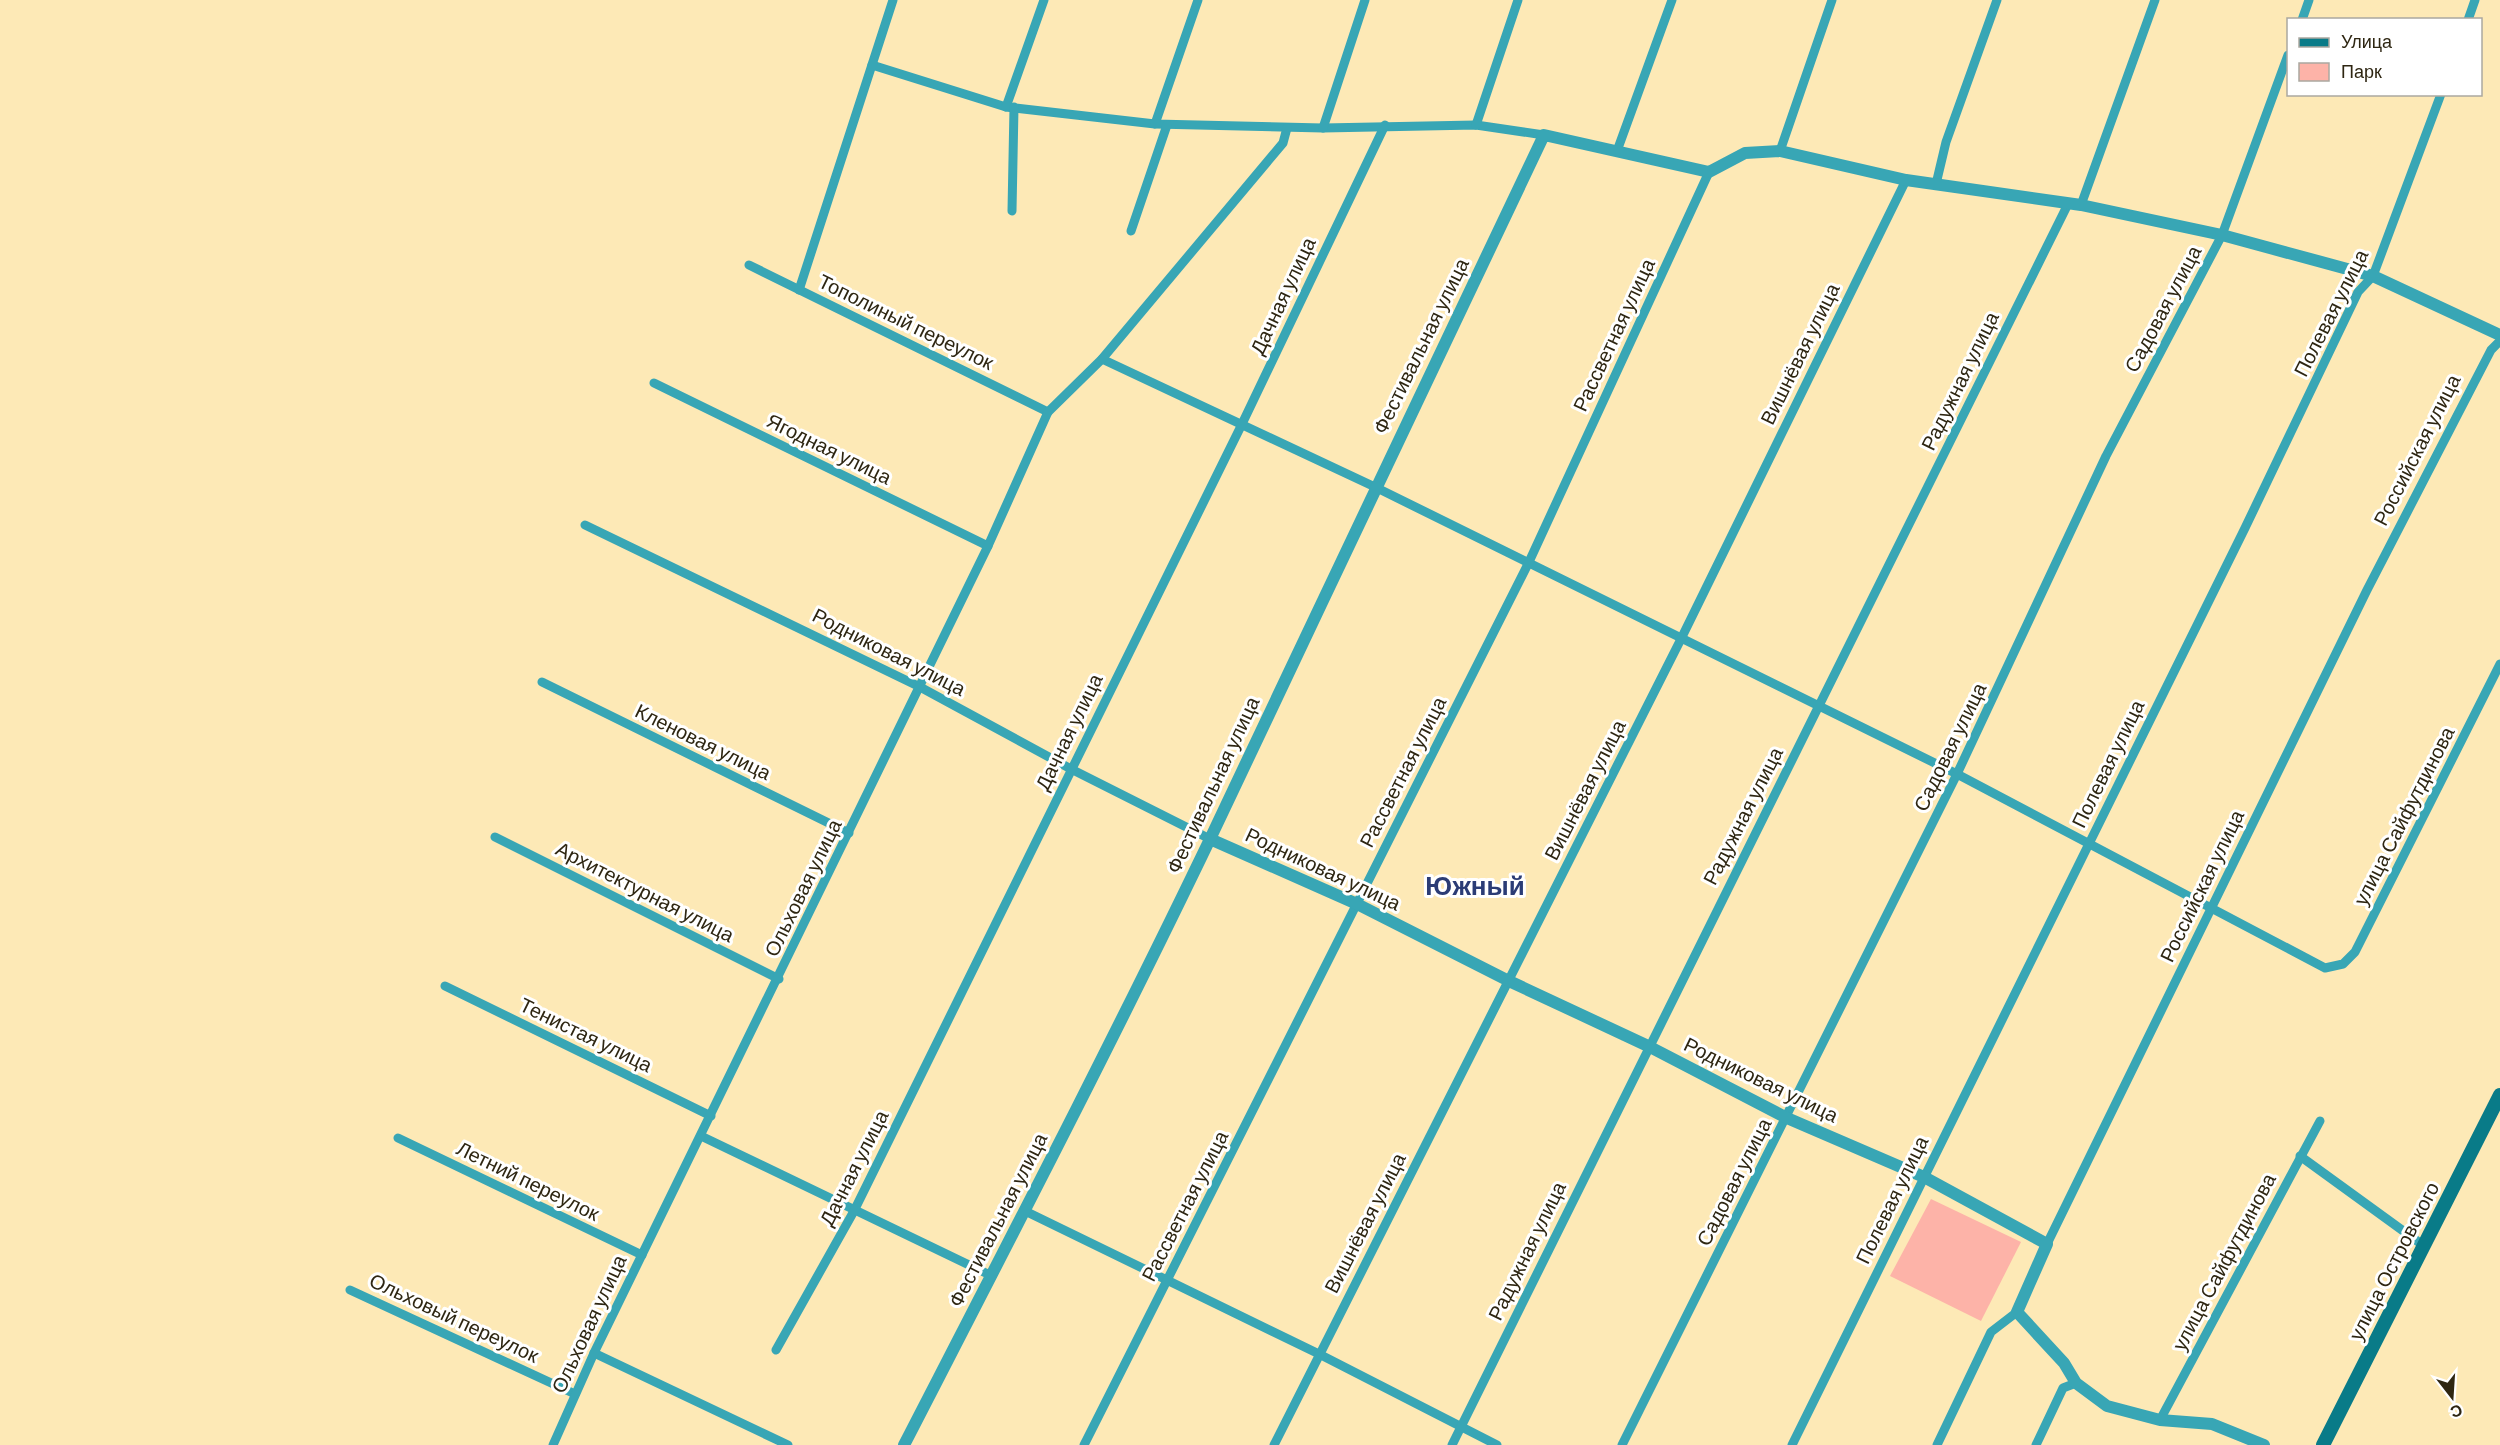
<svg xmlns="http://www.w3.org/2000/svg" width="2500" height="1445" viewBox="0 0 2500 1445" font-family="Barlow,sans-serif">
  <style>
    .green { fill: #fdb3a8 }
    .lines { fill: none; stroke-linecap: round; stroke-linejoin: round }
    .minor { stroke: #38a6b5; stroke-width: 9 }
    .tertiary { stroke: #38a6b5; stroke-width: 12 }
    .secondary { stroke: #097b88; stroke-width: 14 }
    .labels { text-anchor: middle; stroke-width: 6; stroke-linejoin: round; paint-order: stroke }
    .street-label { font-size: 20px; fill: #2e2612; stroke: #fff }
    .district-label { font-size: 26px; font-weight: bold; fill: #2b3c75; stroke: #fff }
  </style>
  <rect width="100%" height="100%" fill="#fde9b6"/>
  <polygon class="green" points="1931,1199 2021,1242 1981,1321 1890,1276"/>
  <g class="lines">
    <g class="minor">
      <polyline points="2302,20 2309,0"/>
      <polyline points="2468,20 2475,0"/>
      <polyline points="872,65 1006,107 1155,124 1323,128 1476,125 1544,135"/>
      <polyline points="1006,107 1044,0"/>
      <polyline points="1155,124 1198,0"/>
      <polyline points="1476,125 1518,0"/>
      <polyline points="1323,128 1365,0"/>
      <polyline points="1617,151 1672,0"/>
      <polyline points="1780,151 1832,0"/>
      <polyline points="1936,184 1946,142 1997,0"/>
      <polyline points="2081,205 2155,0"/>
      <polyline points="1012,211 1014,107"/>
      <polyline points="1131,231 1167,125"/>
      <polyline points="749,265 1048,412"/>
      <polyline points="799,290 893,0"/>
      <polyline points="1102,359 1375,487 1957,774 2325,968 2343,964 2355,952 2500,664"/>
      <polyline points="654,383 988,546"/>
      <polyline points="585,525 920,687 1071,769 1210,839"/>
      <polyline points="542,682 849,833"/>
      <polyline points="495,837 779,979"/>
      <polyline points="445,986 711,1116"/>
      <polyline points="701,1136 992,1276"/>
      <polyline points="398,1138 642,1255"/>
      <polyline points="2300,1156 2424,1246"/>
      <polyline points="1025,1211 1319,1354 1497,1445"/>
      <polyline points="2047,1244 2367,590 2491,350 2500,341"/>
      <polyline points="350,1290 575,1394"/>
      <polyline points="776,1350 854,1211 1242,424 1385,125"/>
      <polyline points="594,1353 788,1445"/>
      <polyline points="2160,1420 2320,1121"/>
      <polyline points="553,1445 594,1353 988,546 1048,412 1102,359 1283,143 1287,128"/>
      <polyline points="1084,1445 1528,564 1709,172"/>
      <polyline points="1274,1445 1681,639 1906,180"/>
      <polyline points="1452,1445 2068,204"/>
      <polyline points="1622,1445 1957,774 2106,456 2222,235 2288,55"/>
      <polyline points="1792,1445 2245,528 2358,292 2373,276 2441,94"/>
      <polyline points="1937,1445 1991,1332 2017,1312"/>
      <polyline points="2036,1445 2063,1388 2076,1383"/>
    </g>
    <g class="tertiary">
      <polyline points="1210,839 1357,904 1509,981 1648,1046 1787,1118 1924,1177 2047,1244 2017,1312 2064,1363 2076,1383 2107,1406 2160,1420 2212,1424 2264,1445"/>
      <path d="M904,1445C1008,1243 1113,1041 1211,837C1322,603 1432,369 1544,135L1709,172L1745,153L1780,151L1906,180L2081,205L2222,235L2373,276L2500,335"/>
    </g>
    <polyline class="secondary" points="2323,1445 2500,1095"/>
  </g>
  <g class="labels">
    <g class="street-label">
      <text transform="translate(1283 296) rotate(-65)" y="7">Дачная улица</text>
      <text transform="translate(2163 309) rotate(-62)" y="7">Садовая улица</text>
      <text transform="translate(2331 313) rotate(-63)" y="7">Полевая улица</text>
      <text transform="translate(906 322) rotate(26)" y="7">Тополиный переулок</text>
      <text transform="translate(1614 335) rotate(-65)" y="7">Рассветная улица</text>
      <text transform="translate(1421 346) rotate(-64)" y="7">Фестивальная улица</text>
      <text transform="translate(1800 354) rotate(-64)" y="7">Вишнёвая улица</text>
      <text transform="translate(1960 381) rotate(-64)" y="7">Радужная улица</text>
      <text transform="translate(829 449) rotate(26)" y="7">Ягодная улица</text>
      <text transform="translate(2417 450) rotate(-63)" y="7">Российская улица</text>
      <text transform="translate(889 652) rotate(27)" y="7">Родниковая улица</text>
      <text transform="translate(1069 732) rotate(-64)" y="7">Дачная улица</text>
      <text transform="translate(703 742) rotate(26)" y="7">Кленовая улица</text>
      <text transform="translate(1950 747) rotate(-64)" y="7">Садовая улица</text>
      <text transform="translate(2108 764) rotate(-64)" y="7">Полевая улица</text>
      <text transform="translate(1403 772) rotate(-63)" y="7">Рассветная улица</text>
      <text transform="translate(1213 785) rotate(-65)" y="7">Фестивальная улица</text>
      <text transform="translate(1585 790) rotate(-63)" y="7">Вишнёвая улица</text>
      <text transform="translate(1743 816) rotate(-63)" y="7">Радужная улица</text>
      <text transform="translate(2404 816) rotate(-63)" y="7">улица Сайфутдинова</text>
      <text transform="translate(1323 869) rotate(25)" y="7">Родниковая улица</text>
      <text transform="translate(2202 886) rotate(-64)" y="7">Российская улица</text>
      <text transform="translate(803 888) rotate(-64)" y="7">Ольховая улица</text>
      <text transform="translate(645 892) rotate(27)" y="7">Архитектурная улица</text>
      <text transform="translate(586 1035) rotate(26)" y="7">Тенистая улица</text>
      <text transform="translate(1761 1080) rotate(26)" y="7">Родниковая улица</text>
      <text transform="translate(854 1168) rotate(-63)" y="7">Дачная улица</text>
      <text transform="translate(528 1181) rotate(26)" y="7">Летний переулок</text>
      <text transform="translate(1734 1182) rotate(-63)" y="7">Садовая улица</text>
      <text transform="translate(1892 1200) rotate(-64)" y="7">Полевая улица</text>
      <text transform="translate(1185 1206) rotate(-63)" y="7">Рассветная улица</text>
      <text transform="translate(998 1220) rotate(-63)" y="7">Фестивальная улица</text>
      <text transform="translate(1365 1223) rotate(-63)" y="7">Вишнёвая улица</text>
      <text transform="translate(1527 1251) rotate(-64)" y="7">Радужная улица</text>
      <text transform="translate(2394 1261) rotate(-63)" y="7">улица Островского</text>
      <text transform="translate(2224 1262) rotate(-62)" y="7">улица Сайфутдинова</text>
      <text transform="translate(454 1318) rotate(25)" y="7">Ольховый переулок</text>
      <text transform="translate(589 1324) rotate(-65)" y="7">Ольховая улица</text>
    </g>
    <g class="district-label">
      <text x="1475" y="895">Южный</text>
    </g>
  </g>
  <rect x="2287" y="18" width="195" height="78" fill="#ffffff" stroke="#aba8a0" stroke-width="1.5"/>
  <rect x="2299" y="38" width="30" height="9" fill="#097b88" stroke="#aba8a0" stroke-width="1.5"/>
  <text x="2341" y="48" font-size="18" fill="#2e2612">Улица</text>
  <rect x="2299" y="63" width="30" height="18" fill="#fdb3a8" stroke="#aba8a0" stroke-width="1.5"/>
  <text x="2341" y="78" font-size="18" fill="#2e2612">Парк</text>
  <g transform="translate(2452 1397) rotate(163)" stroke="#ffffff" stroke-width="4.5" paint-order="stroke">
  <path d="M0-4.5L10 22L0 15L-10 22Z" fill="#2e2612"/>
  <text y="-9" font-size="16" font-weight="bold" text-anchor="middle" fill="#2e2612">С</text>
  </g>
</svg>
